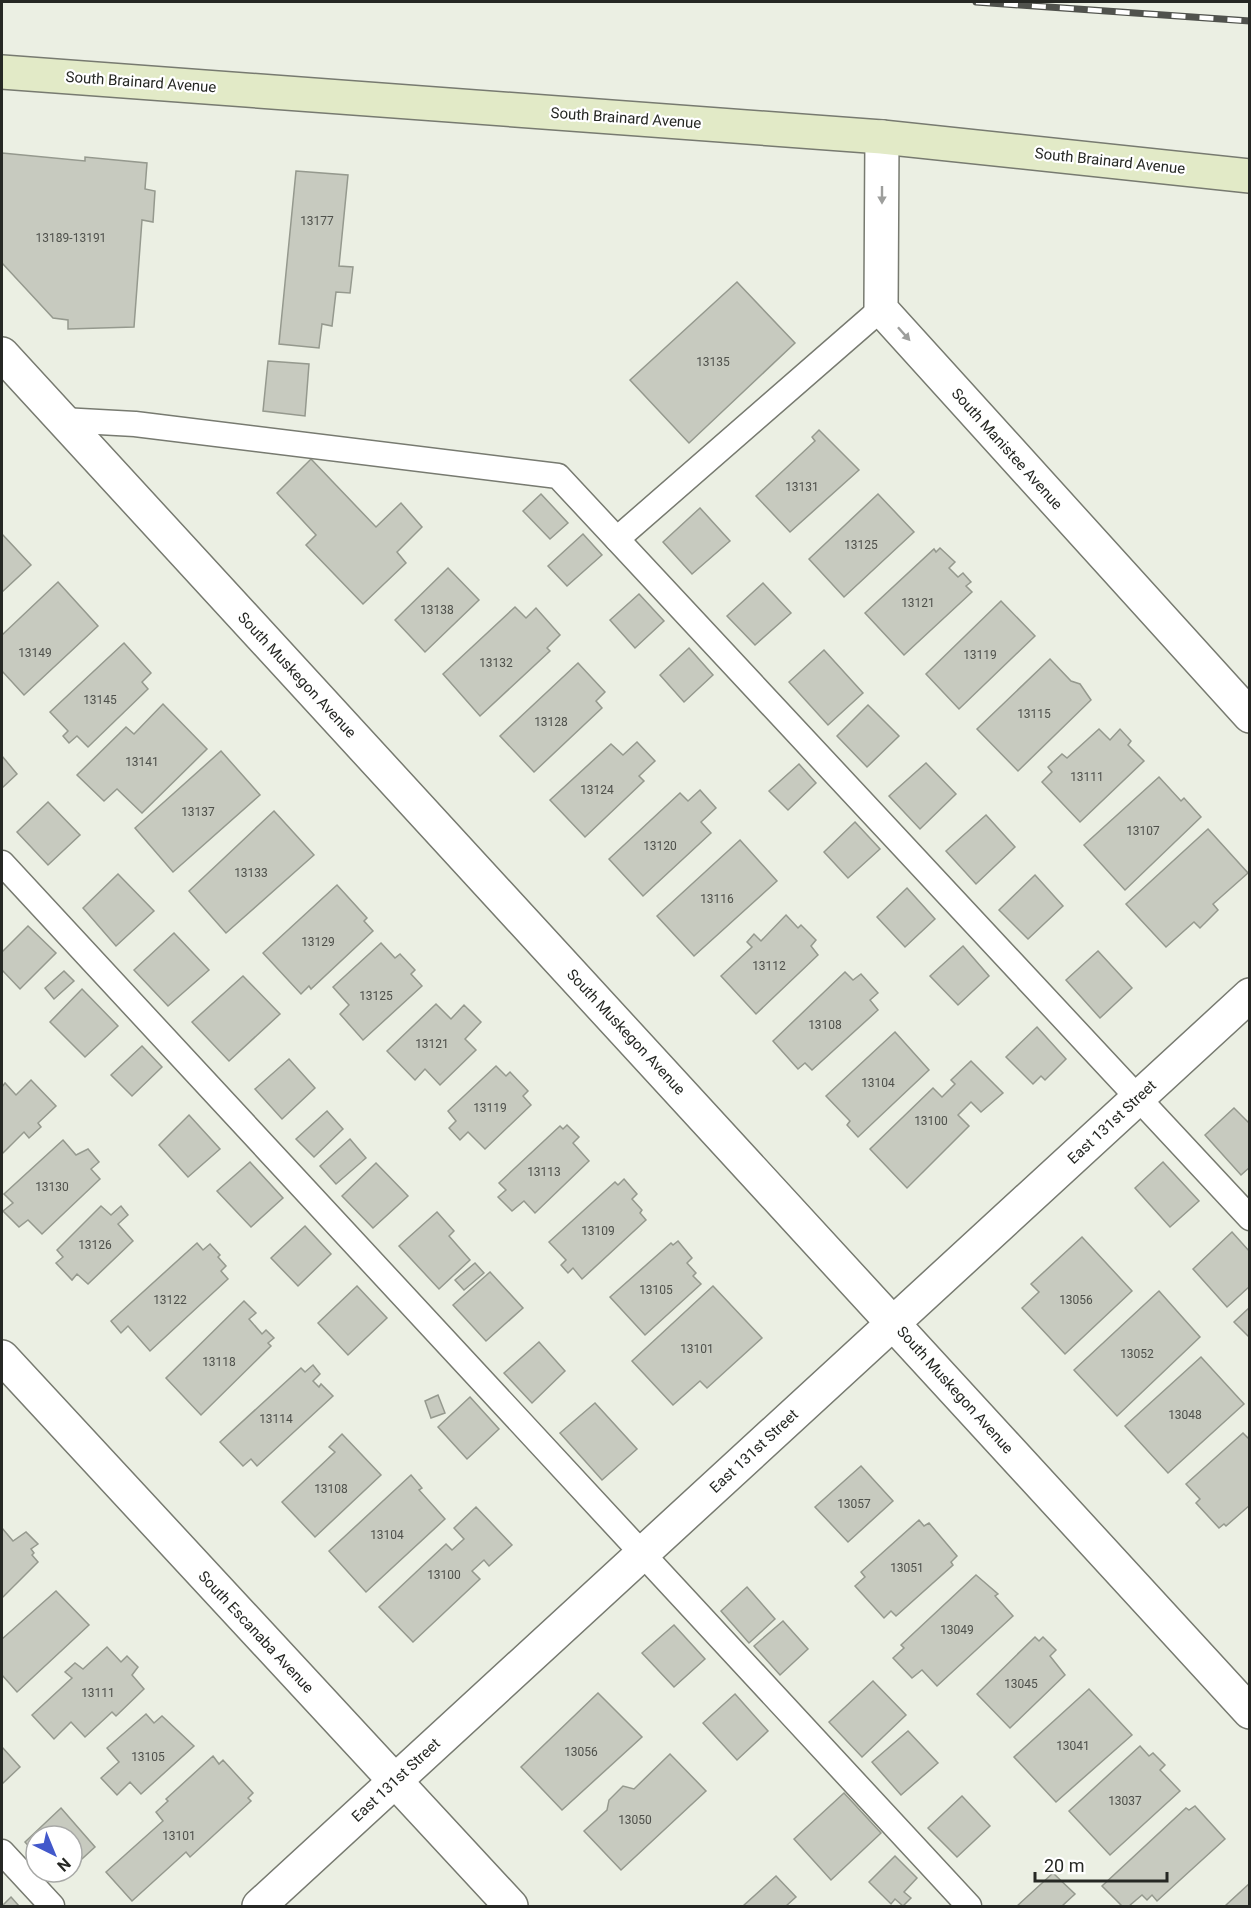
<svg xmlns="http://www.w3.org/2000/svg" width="1251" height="1908" viewBox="0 0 1251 1908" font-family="Roboto,sans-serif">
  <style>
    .building { fill: #c7cabf; stroke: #95998e; stroke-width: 1.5 }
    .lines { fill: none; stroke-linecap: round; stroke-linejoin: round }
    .lane-casing { stroke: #777a70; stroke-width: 27 }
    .street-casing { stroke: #777a70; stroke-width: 36 }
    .secondary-casing { stroke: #777a70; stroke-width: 36 }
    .lane { stroke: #fff; stroke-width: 24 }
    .street { stroke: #fff; stroke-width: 33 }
    .secondary { stroke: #e2eac7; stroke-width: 33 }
    .rail-casing { stroke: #50524d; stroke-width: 7 }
    .rail { stroke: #fff; stroke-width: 4.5; stroke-dasharray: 14; stroke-linecap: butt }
    .oneway { fill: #9d9e9c }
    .labels { text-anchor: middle; stroke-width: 4.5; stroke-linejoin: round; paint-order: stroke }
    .number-label { font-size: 12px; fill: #4e504b }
    .street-label { font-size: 15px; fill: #262824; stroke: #fff }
  </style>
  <rect width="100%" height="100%" fill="#ebefe3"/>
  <g class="building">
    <polygon points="2,153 85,161 85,157 147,163 145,189 155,191 153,222 142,220 134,327 68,329 68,320 53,318 2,263"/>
    <polygon points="296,171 348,175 339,266 353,267 350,293 336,292 332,326 322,324 319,348 279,344"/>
    <polygon points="737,282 795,343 689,443 630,380"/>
    <polygon points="268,361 309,364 305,416 263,411"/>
    <polygon points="819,430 859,470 790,532 756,496 815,441 812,437"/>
    <polygon points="311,459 376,527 401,503 422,527 397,552 406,563 363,604 306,545 316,535 277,493"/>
    <polygon points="541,494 568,523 550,539 523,511"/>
    <polygon points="878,494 914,532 844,597 809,559"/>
    <polygon points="700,508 730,541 692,574 663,542"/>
    <polygon points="2,534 31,565 2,592"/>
    <polygon points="583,534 602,555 567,586 548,566"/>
    <polygon points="940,548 955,562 949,568 958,577 963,573 971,582 966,586 972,592 904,655 865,613 934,549 936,552"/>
    <polygon points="448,568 479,600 425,652 395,620"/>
    <polygon points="58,582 98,626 24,695 2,671 2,635"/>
    <polygon points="763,583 791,613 755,645 727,616"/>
    <polygon points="639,594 664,621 635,648 610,620"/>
    <polygon points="1001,601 1035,636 959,709 926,674"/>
    <polygon points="515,607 526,618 536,608 560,635 547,648 550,651 480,716 443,674"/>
    <polygon points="124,643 151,673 142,682 148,689 88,747 77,736 69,743 63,736 68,731 50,712"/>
    <polygon points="689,648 713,675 684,702 660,675"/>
    <polygon points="824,650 863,693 828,725 789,682"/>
    <polygon points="1050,659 1071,681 1080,684 1091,700 1018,771 977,729"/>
    <polygon points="578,663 605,692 596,701 602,708 534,772 500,736"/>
    <polygon points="163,704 207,749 142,813 117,789 104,801 77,775 126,727 134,734"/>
    <polygon points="868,705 899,736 867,767 837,736"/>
    <polygon points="1099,729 1110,740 1120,729 1131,741 1128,745 1144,761 1080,822 1042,782 1052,772 1048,767 1062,754 1067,758"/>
    <polygon points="637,742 655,761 639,776 644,781 585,837 550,800 611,744 623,755"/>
    <polygon points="221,751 260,795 173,872 135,828"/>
    <polygon points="2,756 17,774 2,788"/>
    <polygon points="926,763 956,794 920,829 889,796"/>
    <polygon points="799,764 816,783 788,810 769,791"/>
    <polygon points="1159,777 1181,801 1184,798 1201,817 1125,890 1084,845"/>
    <polygon points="700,790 716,808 701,822 711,833 643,896 609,859 680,793 688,801"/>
    <polygon points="48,802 80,835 48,865 17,832"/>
    <polygon points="274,811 314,855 226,933 189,891"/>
    <polygon points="986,815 1015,847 976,884 946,851"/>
    <polygon points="855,822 880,849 848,878 824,852"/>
    <polygon points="1208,829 1248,873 1213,904 1218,910 1200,928 1194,922 1166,947 1126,904"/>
    <polygon points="740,840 777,881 694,956 657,916"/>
    <polygon points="118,874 154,911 116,946 83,908"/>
    <polygon points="1035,875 1063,906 1028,939 999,910"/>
    <polygon points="337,885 367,918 364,921 373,931 311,989 309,986 301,994 263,953"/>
    <polygon points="907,888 935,919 905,947 877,917"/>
    <polygon points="786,915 798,928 801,925 816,940 811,946 818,955 756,1014 721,976 752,947 747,942 754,934 761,941"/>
    <polygon points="28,926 56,953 20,989 2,970 2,952"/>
    <polygon points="174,933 209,970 168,1006 134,970"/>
    <polygon points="381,943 395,958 400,954 415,970 411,974 422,986 363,1040 340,1014 349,1005 333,987"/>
    <polygon points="963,946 989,976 958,1005 930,976"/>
    <polygon points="1098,951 1132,988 1100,1018 1066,980"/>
    <polygon points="64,971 74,981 54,999 45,988"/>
    <polygon points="845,972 853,980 861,974 878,993 870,1000 878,1010 812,1070 805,1063 798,1069 773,1041"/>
    <polygon points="243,976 280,1014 229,1061 192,1022"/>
    <polygon points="82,989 118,1026 85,1057 50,1022"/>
    <polygon points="436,1004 451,1019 464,1005 481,1022 465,1039 476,1050 440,1085 425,1069 415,1080 387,1051"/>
    <polygon points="1037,1027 1066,1059 1045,1080 1041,1076 1033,1084 1006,1057"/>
    <polygon points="895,1032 929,1070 858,1137 847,1125 850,1121 826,1096"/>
    <polygon points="142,1046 162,1067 132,1096 111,1075"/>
    <polygon points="289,1059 315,1088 282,1119 255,1089"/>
    <polygon points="971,1061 1003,1093 981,1112 971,1102 958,1115 969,1126 907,1188 870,1149 933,1088 942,1097 955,1084 951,1080"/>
    <polygon points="496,1066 506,1076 510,1072 528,1091 523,1096 531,1105 485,1149 468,1132 460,1140 449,1128 456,1121 448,1111"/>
    <polygon points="31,1080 56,1106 38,1123 41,1127 29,1138 24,1132 2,1154 2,1087 5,1083 16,1095"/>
    <polygon points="1234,1108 1250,1124 1250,1167 1241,1175 1205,1135"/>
    <polygon points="327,1111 343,1129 314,1157 296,1139"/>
    <polygon points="189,1115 220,1149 188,1177 159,1145"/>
    <polygon points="567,1125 579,1137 573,1143 589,1161 535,1213 524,1201 512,1211 498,1197 506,1190 499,1183 560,1126 563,1129"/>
    <polygon points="350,1139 366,1158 336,1184 320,1166"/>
    <polygon points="63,1140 76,1155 88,1149 99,1162 91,1169 100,1179 42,1234 28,1220 19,1227 3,1211 13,1203 4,1194"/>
    <polygon points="250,1162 283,1198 251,1227 217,1191"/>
    <polygon points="1163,1162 1199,1201 1170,1227 1135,1188"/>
    <polygon points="376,1163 408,1196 373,1228 342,1196"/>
    <polygon points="624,1179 637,1194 632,1199 642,1210 640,1213 646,1220 582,1279 573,1268 568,1273 561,1265 566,1260 549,1242 615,1182 618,1185"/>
    <polygon points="101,1206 111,1215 121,1206 128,1215 118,1224 133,1241 88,1284 77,1274 72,1280 56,1263 63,1257 57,1250"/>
    <polygon points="437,1212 454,1231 449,1236 470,1260 439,1289 399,1246"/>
    <polygon points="305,1226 331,1254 298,1286 271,1258"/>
    <polygon points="1232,1232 1250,1252 1250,1286 1227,1307 1193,1269"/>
    <polygon points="1082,1237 1132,1291 1065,1354 1022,1308 1039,1292 1031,1284"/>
    <polygon points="678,1241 692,1258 687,1263 696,1273 693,1276 701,1284 645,1335 610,1297 671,1243 673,1245"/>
    <polygon points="197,1243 203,1250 210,1244 220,1255 218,1257 226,1266 221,1271 228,1279 150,1351 128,1326 121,1333 111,1321"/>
    <polygon points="475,1263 484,1273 464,1290 455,1280"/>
    <polygon points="490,1272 523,1308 486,1341 453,1305"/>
    <polygon points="357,1286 387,1318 348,1355 318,1323"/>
    <polygon points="713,1286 762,1338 707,1388 700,1381 673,1405 632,1361"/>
    <polygon points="1159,1291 1200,1337 1117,1416 1074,1370"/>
    <polygon points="244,1301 256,1313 249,1319 262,1334 266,1330 274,1338 268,1343 271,1346 201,1415 166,1378"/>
    <polygon points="1250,1307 1250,1338 1234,1322"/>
    <polygon points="539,1342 565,1371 532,1403 504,1373"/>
    <polygon points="1201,1357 1244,1404 1168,1473 1125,1426"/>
    <polygon points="313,1365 320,1374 313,1381 319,1387 321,1384 333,1396 257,1466 251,1459 243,1466 220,1442 301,1368 305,1372"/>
    <polygon points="438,1395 445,1413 431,1418 425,1401"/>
    <polygon points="470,1397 499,1429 467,1459 438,1427"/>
    <polygon points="595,1403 637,1449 602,1480 560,1433"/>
    <polygon points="1243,1433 1250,1440 1250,1505 1226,1526 1224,1524 1219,1528 1196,1503 1200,1499 1186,1484"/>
    <polygon points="342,1434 381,1475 315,1537 282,1502 335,1452 329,1447"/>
    <polygon points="861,1466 893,1501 848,1542 815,1507"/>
    <polygon points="411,1475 422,1488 419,1490 445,1519 366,1592 329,1551"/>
    <polygon points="476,1507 512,1545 489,1566 484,1560 472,1571 480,1579 413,1642 379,1607 446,1544 452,1550 464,1539 454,1528"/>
    <polygon points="919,1520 924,1526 929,1523 957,1556 951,1562 953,1565 896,1616 891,1611 884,1618 855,1586 865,1577 861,1572"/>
    <polygon points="2,1528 13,1541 26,1532 38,1544 31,1549 34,1553 32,1555 38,1562 2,1598"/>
    <polygon points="976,1575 998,1594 995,1596 1013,1616 937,1686 922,1670 912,1678 893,1658 904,1648 901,1645"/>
    <polygon points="747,1587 775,1619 749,1643 721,1611"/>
    <polygon points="56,1591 89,1625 17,1692 2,1675 2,1639"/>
    <polygon points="783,1621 808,1649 780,1675 754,1646"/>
    <polygon points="674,1625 705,1659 674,1687 642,1653"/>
    <polygon points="1035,1637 1039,1641 1043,1637 1056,1650 1050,1656 1065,1675 1010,1728 977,1694"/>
    <polygon points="107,1647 121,1662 127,1656 138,1667 132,1675 144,1689 116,1716 112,1712 85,1737 71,1722 54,1739 32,1715 72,1678 65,1672 75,1663 83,1669"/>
    <polygon points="873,1681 906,1715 862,1757 829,1722"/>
    <polygon points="1089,1689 1132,1735 1056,1802 1014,1757"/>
    <polygon points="598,1693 642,1737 562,1810 521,1767"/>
    <polygon points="735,1694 768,1731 737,1760 703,1723"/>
    <polygon points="146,1714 154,1723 162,1716 194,1746 141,1794 130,1782 117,1795 101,1778 119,1762 107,1748"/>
    <polygon points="908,1731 938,1763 901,1795 872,1762"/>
    <polygon points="1140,1746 1149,1756 1153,1753 1165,1765 1160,1770 1180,1791 1110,1855 1069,1811"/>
    <polygon points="2,1747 20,1767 2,1784"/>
    <polygon points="670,1754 706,1791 621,1870 584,1831 607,1810 609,1800 623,1786 634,1789"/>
    <polygon points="213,1756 219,1764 223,1760 253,1793 248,1798 251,1801 190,1857 186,1852 132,1901 106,1872 163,1821 156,1812 168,1801 166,1799"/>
    <polygon points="844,1793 881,1833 831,1880 794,1839"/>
    <polygon points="962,1796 990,1826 957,1857 928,1828"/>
    <polygon points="1195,1806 1225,1839 1157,1901 1152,1895 1147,1900 1142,1895 1129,1906 1122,1906 1102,1886 1186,1808 1189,1810"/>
    <polygon points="61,1808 95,1847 72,1868 72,1836 36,1836 36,1854 25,1842"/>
    <polygon points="895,1856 917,1878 904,1892 911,1898 903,1906 895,1899 891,1904 869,1882"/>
    <polygon points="53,1872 68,1872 60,1880"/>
    <polygon points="1053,1873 1075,1894 1062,1906 1017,1906"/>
    <polygon points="776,1876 796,1897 786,1906 743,1906"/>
    <polygon points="1250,1883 1250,1906 1225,1906"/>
    <polygon points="11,1897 19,1906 2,1906"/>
  </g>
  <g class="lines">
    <defs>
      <g id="lane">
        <polyline points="62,420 135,424 558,476 1250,1218"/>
        <polyline points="617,539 881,309"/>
        <polyline points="2,863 969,1906"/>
        <polyline points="2,1852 52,1906"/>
      </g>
      <g id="street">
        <polyline points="882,137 881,309 1250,716"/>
        <polyline points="2,354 1250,1712"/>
        <polyline points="2,1357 511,1906"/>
        <polyline points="259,1906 1250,995"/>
      </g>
      <polyline id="secondary" points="2,72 882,137 1250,176"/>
    </defs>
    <use href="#lane" class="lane-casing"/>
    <use href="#street" class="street-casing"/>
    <use href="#secondary" class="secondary-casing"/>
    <use href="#lane" class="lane"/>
    <use href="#street" class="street"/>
    <use href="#secondary" class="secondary"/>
    <defs>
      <polyline id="rail" points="976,2 1250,21"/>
    </defs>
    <use href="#rail" class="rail-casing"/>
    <use href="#rail" class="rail"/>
  </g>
  <defs><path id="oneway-solid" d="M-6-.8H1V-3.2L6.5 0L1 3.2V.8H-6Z" transform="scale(1.5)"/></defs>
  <g class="oneway">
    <use href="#oneway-solid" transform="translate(882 195) rotate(90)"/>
    <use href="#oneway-solid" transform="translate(904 334) rotate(48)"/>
  </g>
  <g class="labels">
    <g class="number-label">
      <text x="317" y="225">13177</text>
      <text x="71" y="242">13189-13191</text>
      <text x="713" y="366">13135</text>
      <text x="802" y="491">13131</text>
      <text x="861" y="549">13125</text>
      <text x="918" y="607">13121</text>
      <text x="437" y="614">13138</text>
      <text x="35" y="657">13149</text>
      <text x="980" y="659">13119</text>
      <text x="496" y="667">13132</text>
      <text x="100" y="704">13145</text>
      <text x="1034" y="718">13115</text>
      <text x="551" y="726">13128</text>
      <text x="142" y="766">13141</text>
      <text x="1087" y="781">13111</text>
      <text x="597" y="794">13124</text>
      <text x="198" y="816">13137</text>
      <text x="1143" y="835">13107</text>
      <text x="660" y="850">13120</text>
      <text x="251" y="877">13133</text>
      <text x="717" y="903">13116</text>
      <text x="318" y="946">13129</text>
      <text x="769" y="970">13112</text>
      <text x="376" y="1000">13125</text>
      <text x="825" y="1029">13108</text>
      <text x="432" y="1048">13121</text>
      <text x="878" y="1087">13104</text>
      <text x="490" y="1112">13119</text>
      <text x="931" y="1125">13100</text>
      <text x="544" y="1176">13113</text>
      <text x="52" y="1191">13130</text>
      <text x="598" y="1235">13109</text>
      <text x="95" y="1249">13126</text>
      <text x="656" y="1294">13105</text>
      <text x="170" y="1304">13122</text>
      <text x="1076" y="1304">13056</text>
      <text x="697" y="1353">13101</text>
      <text x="1137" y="1358">13052</text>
      <text x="219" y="1366">13118</text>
      <text x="1185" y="1419">13048</text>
      <text x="276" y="1423">13114</text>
      <text x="331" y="1493">13108</text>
      <text x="854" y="1508">13057</text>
      <text x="387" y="1539">13104</text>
      <text x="907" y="1572">13051</text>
      <text x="444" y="1579">13100</text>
      <text x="957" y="1634">13049</text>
      <text x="1021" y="1688">13045</text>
      <text x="98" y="1697">13111</text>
      <text x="1073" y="1750">13041</text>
      <text x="581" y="1756">13056</text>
      <text x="148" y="1761">13105</text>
      <text x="1125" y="1805">13037</text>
      <text x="635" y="1824">13050</text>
      <text x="179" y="1840">13101</text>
    </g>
    <g class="street-label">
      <text transform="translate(141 82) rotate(4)" y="5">South Brainard Avenue</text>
      <text transform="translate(626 118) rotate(4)" y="5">South Brainard Avenue</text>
      <text transform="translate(1110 161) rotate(6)" y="5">South Brainard Avenue</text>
      <text transform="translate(1007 449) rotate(48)" y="5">South Manistee Avenue</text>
      <text transform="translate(297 675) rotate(47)" y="5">South Muskegon Avenue</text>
      <text transform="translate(626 1032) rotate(47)" y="5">South Muskegon Avenue</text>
      <text transform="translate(1112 1122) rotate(-43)" y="5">East 131st Street</text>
      <text transform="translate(955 1390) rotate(48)" y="5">South Muskegon Avenue</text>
      <text transform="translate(754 1451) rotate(-43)" y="5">East 131st Street</text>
      <text transform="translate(256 1632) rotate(47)" y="5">South Escanaba Avenue</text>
      <text transform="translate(396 1780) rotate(-43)" y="5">East 131st Street</text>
    </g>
  </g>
  <rect width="1251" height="1908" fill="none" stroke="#262824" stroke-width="6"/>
  <g transform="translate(54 1854) rotate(137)"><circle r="28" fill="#ffffff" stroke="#a8a9a7" stroke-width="1.5"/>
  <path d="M0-4.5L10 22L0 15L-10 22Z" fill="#4258cb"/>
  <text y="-9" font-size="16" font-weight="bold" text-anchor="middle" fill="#262824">N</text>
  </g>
  <path d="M1035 1872v9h132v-9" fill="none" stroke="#262824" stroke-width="3"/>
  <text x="1044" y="1872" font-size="18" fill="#262824" stroke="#ffffff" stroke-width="4.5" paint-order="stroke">20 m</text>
</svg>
